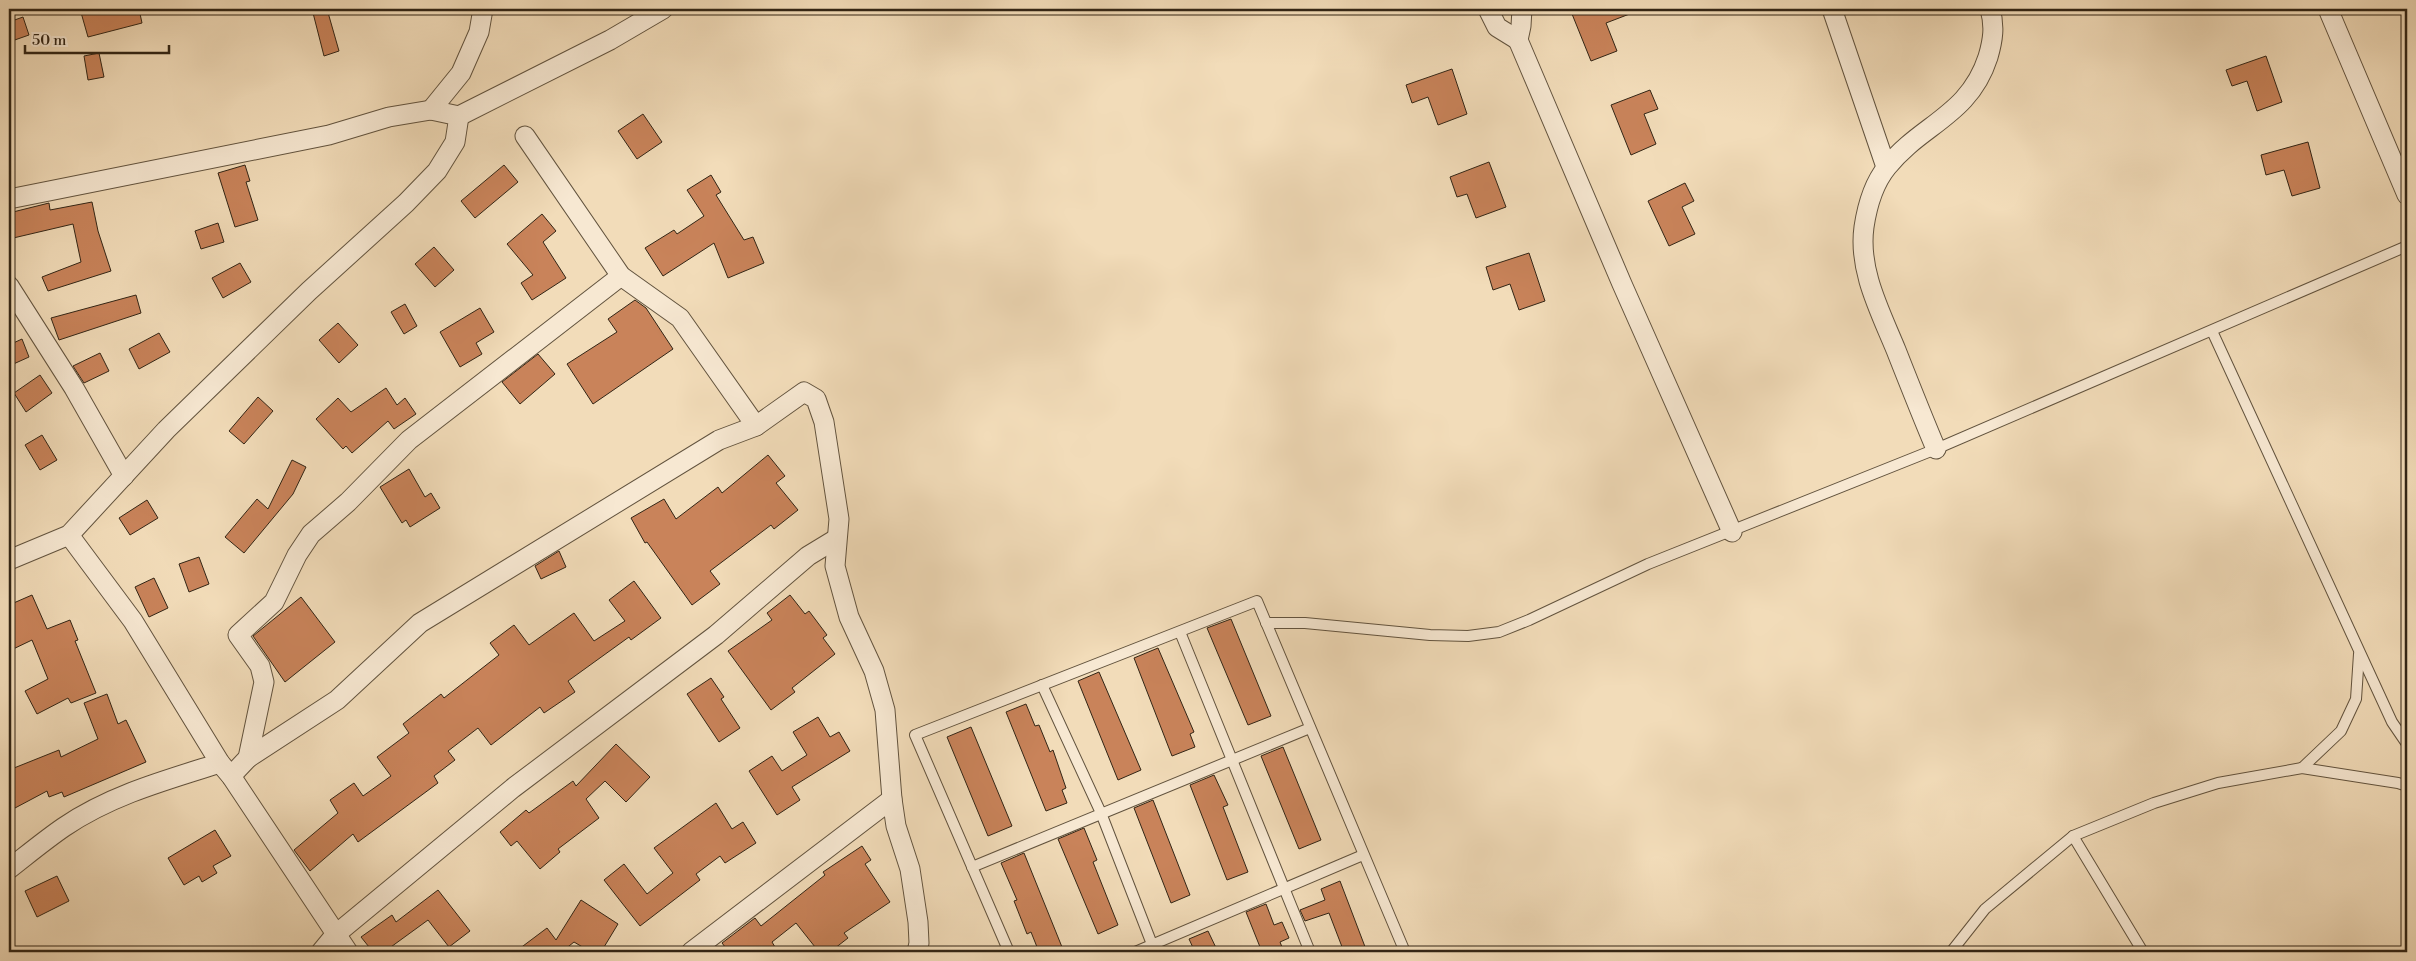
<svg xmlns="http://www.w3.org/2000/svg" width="2416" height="961" viewBox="0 0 2416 961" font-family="'Libre Bodoni',serif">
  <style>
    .building { fill: #c9835a; stroke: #322515 }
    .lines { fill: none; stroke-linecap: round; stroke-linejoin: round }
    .lane-casing { stroke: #62533e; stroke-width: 12 }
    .street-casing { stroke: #62533e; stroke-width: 21 }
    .lane { stroke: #f7e8d2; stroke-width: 10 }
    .street { stroke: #f7e8d2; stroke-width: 19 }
  </style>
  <rect width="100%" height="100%" fill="#f2dcb9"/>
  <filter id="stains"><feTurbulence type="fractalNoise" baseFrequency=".004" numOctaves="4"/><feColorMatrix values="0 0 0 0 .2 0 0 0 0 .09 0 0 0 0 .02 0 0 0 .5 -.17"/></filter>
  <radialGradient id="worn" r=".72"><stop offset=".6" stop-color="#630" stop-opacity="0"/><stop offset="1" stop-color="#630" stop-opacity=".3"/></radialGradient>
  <g class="building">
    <polygon points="80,9 139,9 142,23 88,37"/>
    <polygon points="312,9 327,9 339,51 324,56"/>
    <polygon points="1570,9 1640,9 1640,10 1606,23 1617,51 1591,61"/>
    <polygon points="23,17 29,35 9,42 9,22"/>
    <polygon points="99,53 104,77 88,80 84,56"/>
    <polygon points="2266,56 2282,102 2257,111 2247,81 2232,86 2226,70"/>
    <polygon points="1452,69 1467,114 1438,125 1428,97 1412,103 1406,85"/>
    <polygon points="1650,90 1658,109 1644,114 1656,144 1631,155 1611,105"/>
    <polygon points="643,114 662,142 637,159 618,131"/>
    <polygon points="2308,142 2320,188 2292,196 2284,170 2266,175 2261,155"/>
    <polygon points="1489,162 1506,207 1476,218 1467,194 1457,197 1450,177"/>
    <polygon points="245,165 250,181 246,182 258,220 235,227 218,173"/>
    <polygon points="504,165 518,182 475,218 461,201"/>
    <polygon points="711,175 721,192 716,195 744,240 753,237 764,263 728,278 714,243 663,276 645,248 674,230 677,234 704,216 687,190"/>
    <polygon points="1685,183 1694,201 1682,207 1695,234 1669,246 1648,201"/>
    <polygon points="92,202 98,231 111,271 48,291 42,277 81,262 73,224 9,239 9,213 49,203 50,210"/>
    <polygon points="542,214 556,231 543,242 566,278 532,300 521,283 533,275 507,244"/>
    <polygon points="218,223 224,242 201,249 195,231"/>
    <polygon points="434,247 454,270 435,287 415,264"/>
    <polygon points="1529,253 1545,301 1519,310 1510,284 1493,290 1486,267"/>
    <polygon points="240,263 251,282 223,298 212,278"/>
    <polygon points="136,295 141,313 59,340 51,318"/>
    <polygon points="635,300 646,308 673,349 593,404 567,364 617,332 608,319"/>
    <polygon points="405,304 417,326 404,334 391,312"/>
    <polygon points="480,308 494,332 476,343 482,354 460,367 440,332"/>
    <polygon points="338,323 358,345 339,363 319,340"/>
    <polygon points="159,333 170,352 139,369 129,349"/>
    <polygon points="22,339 29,357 9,366 9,345"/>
    <polygon points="100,353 109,371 84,383 73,366"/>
    <polygon points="538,354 555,374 520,404 502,382"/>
    <polygon points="40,375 52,393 26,412 14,393"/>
    <polygon points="386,388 397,405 405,398 416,414 394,429 388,421 352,453 346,446 343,449 316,419 338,398 351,412"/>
    <polygon points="258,397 273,411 244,444 229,431"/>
    <polygon points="42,435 57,460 40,470 25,445"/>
    <polygon points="768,455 785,476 776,483 798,510 774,529 771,525 710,571 720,584 692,605 647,542 645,543 631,518 664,499 676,519 718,487 722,493"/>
    <polygon points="292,460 306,467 293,494 244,553 225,537 257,499 268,509"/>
    <polygon points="409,469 425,497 431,493 440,508 410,527 406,520 402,523 380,487"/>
    <polygon points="147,500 158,518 130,535 119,518"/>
    <polygon points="559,551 566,567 541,579 535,566"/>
    <polygon points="199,557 209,584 189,592 179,564"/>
    <polygon points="154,578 168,608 149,617 135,587"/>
    <polygon points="634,581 661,618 631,640 629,637 568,681 575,692 544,713 540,707 491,745 478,728 448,751 455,760 434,776 438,783 358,842 353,834 310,871 294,850 338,813 330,800 354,783 363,796 391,776 377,757 409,733 403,724 441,694 444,698 499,655 490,643 514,625 529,645 574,613 594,641 625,621 609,600"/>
    <polygon points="32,595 47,629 70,620 78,640 75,641 96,693 71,703 68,698 37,714 25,691 48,679 32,640 9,651 9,605"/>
    <polygon points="790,595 805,614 809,611 827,635 823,638 835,654 792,688 795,692 771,710 728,651 772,620 767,613"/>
    <polygon points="301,597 335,642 285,682 253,636"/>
    <polygon points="1231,619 1271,716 1248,725 1207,628"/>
    <polygon points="1158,648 1194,732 1190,734 1195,747 1172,756 1134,658"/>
    <polygon points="1099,672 1141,770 1118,780 1078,681"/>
    <polygon points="711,678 724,697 721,699 740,728 719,742 687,694"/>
    <polygon points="107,694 118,724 126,720 146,762 64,797 62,792 49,797 47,791 15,808 9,796 9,770 59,750 61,757 98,739 84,703"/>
    <polygon points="1026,704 1035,726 1039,725 1050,752 1053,750 1066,788 1062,790 1067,803 1046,811 1006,712"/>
    <polygon points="818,717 830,737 839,732 850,751 792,787 800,800 777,815 749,771 772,756 782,771 807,755 793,732"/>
    <polygon points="971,727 1012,826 988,836 947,737"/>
    <polygon points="616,744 650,777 626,802 605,781 586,799 599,818 558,849 560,852 540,869 517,841 511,846 500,832 526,810 529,813 573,781 576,786"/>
    <polygon points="1283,747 1321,840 1299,849 1261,756"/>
    <polygon points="1214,775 1228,805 1223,807 1248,872 1227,880 1190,785"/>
    <polygon points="1153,800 1190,895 1171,903 1134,808"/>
    <polygon points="716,803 732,829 743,822 756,843 725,863 720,856 696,874 700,880 640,926 604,880 624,864 647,894 673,873 654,848"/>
    <polygon points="1084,828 1097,860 1093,862 1118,925 1098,934 1058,839"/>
    <polygon points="215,830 231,856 213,866 217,873 202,882 199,876 184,885 168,858"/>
    <polygon points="862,846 871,860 865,864 890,902 844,933 848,938 830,952 819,952 796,923 772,942 778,952 729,952 722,943 755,918 761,926 825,875 823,872"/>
    <polygon points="1024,853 1064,952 1039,952 1031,932 1027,934 1014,901 1017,900 1001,863"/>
    <polygon points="57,876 69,901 37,917 25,891"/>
    <polygon points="1340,881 1367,952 1344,952 1329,913 1305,921 1300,910 1325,900 1321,889"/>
    <polygon points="438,890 470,931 449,947 428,920 384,952 373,952 361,937 392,915 396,922"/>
    <polygon points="581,900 618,924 601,952 591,952 574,942 564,950 565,952 515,952 547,928 556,940"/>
    <polygon points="1266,904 1274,925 1282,922 1289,938 1280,942 1284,952 1262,952 1246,912"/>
    <polygon points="1208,931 1218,952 1195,952 1189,939"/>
  </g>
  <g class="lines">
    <defs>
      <g id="lane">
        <polyline points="2212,331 2392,722 2407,744"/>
        <polyline points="1266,623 1305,623 1430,635 1468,636 1499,632 1529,620 1648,564 1936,449 2407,246"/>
        <polyline points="1180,632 1310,952"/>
        <polyline points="1042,685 1101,813 1155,952"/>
        <polyline points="2302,768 2341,731 2356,699 2359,654"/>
        <polyline points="2073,836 2143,952"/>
        <polyline points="972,867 1310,728"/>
        <polyline points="1009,952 915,735 1257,601 1405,952"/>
        <polyline points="1135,952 1363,855"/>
        <polyline points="1951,952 1985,909 2073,836 2154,803 2218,783 2302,768 2398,783 2407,786"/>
      </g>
      <g id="street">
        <polyline points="1488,9 1497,27 1518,40"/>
        <polyline points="1522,9 1521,26 1518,40 1622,284 1732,532"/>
        <polyline points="1832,9 1886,167"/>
        <polyline points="2328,9 2407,195"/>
        <polyline points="431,110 461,73 479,32 483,9"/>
        <polyline points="525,136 621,276 680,318 756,426"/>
        <polyline points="9,199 329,135 389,117 431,110 459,116 610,40 663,9"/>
        <polyline points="9,286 74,388 124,476"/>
        <path d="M1936,449C1922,416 1909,383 1896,350C1880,311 1858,270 1864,227C1867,207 1874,183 1887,167C1921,124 1969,116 1988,57C1993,40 1995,26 1990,9"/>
        <polyline points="69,535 133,621 220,763 231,776 348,952"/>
        <polyline points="9,560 69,535 166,430 309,291 406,203 437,171 455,142 459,116"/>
        <polyline points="248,758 337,700 420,623 719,440 756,426 804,392 816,399 824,422 839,519 835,566 849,617 874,671 885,710 892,799 896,826 910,869 918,922 919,943 917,952"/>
        <polyline points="231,776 248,758 264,682 260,666 238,635 274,602 297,555 311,534 348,502 409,440 621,276"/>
        <path d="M9,869C27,855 45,840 64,827C111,795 166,780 220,763"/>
        <polyline points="321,952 335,935 513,788 716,635 808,556 836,539"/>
        <polyline points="691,952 892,799"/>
      </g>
    </defs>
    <use href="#lane" class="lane-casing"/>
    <use href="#street" class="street-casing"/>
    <use href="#lane" class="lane"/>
    <use href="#street" class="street"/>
  </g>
  <rect width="2416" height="961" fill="none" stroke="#f2dcb9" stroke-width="30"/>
  <rect x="10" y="10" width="2396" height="941" fill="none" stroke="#322515" stroke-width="2.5"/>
  <rect x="15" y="15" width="2386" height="931" fill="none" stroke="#322515"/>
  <path d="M25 45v8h144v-8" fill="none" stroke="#322515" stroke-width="2.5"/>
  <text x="32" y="45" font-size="15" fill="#322515" stroke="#f7e8d2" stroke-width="4" paint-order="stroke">50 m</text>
  <rect width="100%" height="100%" filter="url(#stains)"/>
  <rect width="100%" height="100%" fill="url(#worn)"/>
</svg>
